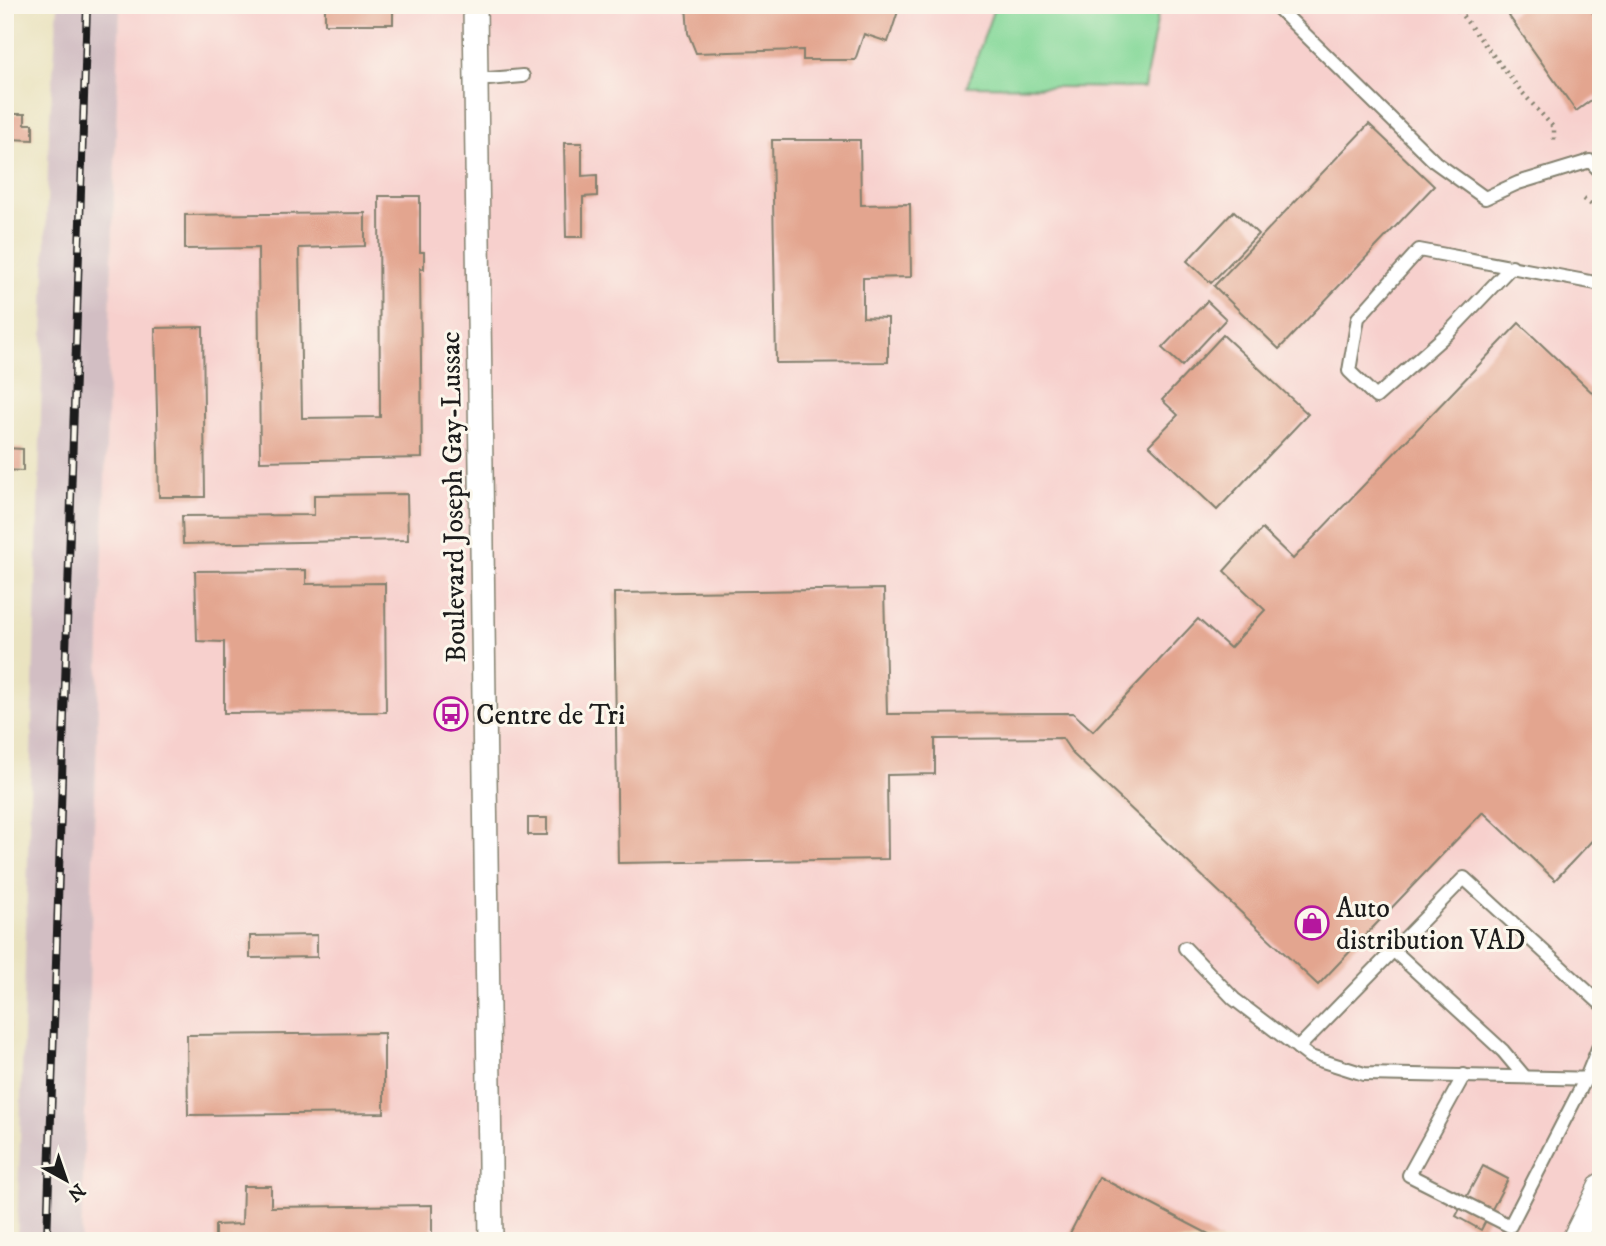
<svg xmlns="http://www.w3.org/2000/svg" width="1606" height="1246" viewBox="0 0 1606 1246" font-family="'IM FELL DW Pica',serif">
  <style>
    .built { fill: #f7d0cd }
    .industrial { fill: #d2bec3 }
    .green { fill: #85d899; stroke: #507a5a; stroke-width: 2 }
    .building { fill: #e3a58f }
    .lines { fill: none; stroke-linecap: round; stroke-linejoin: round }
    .lane-casing { stroke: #83806e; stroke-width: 16 }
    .street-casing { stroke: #83806e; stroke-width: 26 }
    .path { stroke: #83806e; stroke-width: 4.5; stroke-dasharray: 2 5; stroke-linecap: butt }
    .lane { stroke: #fff; stroke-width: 12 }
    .street { stroke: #fff; stroke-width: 23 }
    .rail-casing { stroke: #1c1c1c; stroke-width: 8 }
    .rail { stroke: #fbf7ec; stroke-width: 5; stroke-dasharray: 16; stroke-linecap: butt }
    .labels { text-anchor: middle; stroke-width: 6; stroke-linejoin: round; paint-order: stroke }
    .street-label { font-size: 28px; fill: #1c1c1c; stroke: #fbf7ec }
    .poi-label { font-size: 28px; fill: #1c1c1c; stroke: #fbf7ec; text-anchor: start }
  </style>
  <rect width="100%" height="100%" fill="#fbf7ec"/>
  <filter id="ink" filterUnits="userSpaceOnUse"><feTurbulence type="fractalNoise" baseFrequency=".0143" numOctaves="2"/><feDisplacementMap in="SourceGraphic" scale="14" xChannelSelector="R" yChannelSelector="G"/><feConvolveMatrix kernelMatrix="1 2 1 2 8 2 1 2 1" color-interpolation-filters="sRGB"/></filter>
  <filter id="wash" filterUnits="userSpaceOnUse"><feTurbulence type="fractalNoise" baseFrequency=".00686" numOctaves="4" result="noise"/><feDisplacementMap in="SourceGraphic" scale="28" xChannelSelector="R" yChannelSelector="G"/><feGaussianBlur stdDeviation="1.57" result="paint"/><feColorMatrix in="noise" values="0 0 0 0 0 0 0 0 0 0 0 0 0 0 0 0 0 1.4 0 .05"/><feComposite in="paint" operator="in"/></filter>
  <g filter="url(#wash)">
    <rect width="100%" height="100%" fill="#eae3c0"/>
    <polygon class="built" points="120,5 1601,5 1601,1241 81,1241"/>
    <polygon class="industrial" points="58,5 120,5 81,1241 17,1241 49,132"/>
    <polygon class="green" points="995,5 1160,5 1144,88 967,86"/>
    <g id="blocks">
      <g class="building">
        <polygon points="5,5 12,5 11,28 5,28"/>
        <rect x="325" y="5" width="68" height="19"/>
        <polygon points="686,5 900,5 888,42 864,34 855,60 803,60 803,50 696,53 688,33"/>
        <polygon points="1524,5 1587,5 1601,24 1601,93 1576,111 1509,16"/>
        <polygon points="7,114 25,114 25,124 33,124 33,140 8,139 5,153"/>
        <polygon points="1369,124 1434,186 1279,349 1214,286"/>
        <polygon points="772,140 860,140 861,205 910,204 911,277 863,278 863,317 888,318 888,362 776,363"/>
        <polygon points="564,143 582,143 582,176 597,175 597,196 583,197 583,237 566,237"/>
        <polygon points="379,196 420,196 420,252 424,252 424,269 420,268 422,458 260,461 258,248 185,249 185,215 365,213 365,246 299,248 302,418 380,417"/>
        <polygon points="1234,211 1258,234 1211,283 1187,261"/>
        <polygon points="1207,301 1226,319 1182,366 1162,348"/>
        <polygon points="1519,323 1601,401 1601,831 1555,880 1483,812 1318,985 1073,754 1062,738 935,739 935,774 887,775 888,859 618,863 614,593 884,589 887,714 1073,713 1093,731 1198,619 1230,648 1265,610 1224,571 1262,529 1293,559"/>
        <polygon points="203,327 205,497 159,497 155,328"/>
        <polygon points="1223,335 1308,414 1217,510 1149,445 1178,415 1162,400"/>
        <polygon points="5,448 23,449 23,471 5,470"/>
        <polygon points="407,494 408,540 183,544 182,516 314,515 314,495"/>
        <polygon points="306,570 306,584 385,583 386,712 224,713 224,642 197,641 195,571"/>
        <rect x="528" y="818" width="19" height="17"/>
        <polygon points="317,935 317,957 250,958 250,936"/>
        <polygon points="10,1009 10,1041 5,1040 5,1011"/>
        <polygon points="384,1033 384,1113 188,1115 187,1035"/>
        <polygon points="1483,1166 1508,1179 1481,1230 1456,1216"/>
        <polygon points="1099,1177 1126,1191 1222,1241 1066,1241"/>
        <polygon points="243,1186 271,1186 271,1207 432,1205 432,1241 215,1241 215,1225 242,1224"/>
      </g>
    </g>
  </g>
  <g filter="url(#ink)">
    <use href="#blocks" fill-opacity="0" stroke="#83806e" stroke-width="2"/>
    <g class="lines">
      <defs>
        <g id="lane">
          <polyline points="1275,5 1435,162 1485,198 1518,183 1590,161 1601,172"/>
          <polyline points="476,80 523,76"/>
          <polyline points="1512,266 1448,333 1376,397 1349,371 1358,318 1419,250 1601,284"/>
          <polyline points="1185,948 1234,999 1310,1057 1364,1074 1601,1079"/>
          <polyline points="1393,950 1503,1051 1524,1076"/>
          <polyline points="1298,1048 1464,878 1601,1004"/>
          <polyline points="1464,1075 1409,1175 1510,1226 1586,1078 1601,1041"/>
        </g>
        <g id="street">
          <polyline points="475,5 491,1241"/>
          <polyline points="1573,1241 1601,1185"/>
        </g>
      </defs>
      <use href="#lane" class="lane-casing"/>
      <use href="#street" class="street-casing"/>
      <g class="path">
        <polyline points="1454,5 1521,91 1554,128 1554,142"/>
        <polyline points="1584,199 1601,212"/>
      </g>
      <use href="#lane" class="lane"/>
      <use href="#street" class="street"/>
      <defs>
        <polyline id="rail" points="47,1241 87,5"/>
      </defs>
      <use href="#rail" class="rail-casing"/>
      <use href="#rail" class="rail"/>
    </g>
  </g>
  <defs>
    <symbol id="bus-ring" viewBox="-11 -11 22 22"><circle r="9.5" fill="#fbf7ec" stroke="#b5179e" stroke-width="1.5"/><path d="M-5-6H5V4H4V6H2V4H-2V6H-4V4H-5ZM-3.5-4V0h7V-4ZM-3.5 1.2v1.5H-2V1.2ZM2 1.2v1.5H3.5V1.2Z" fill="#b5179e"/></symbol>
    <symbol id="shop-ring" viewBox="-11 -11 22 22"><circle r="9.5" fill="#fbf7ec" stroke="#b5179e" stroke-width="1.5"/><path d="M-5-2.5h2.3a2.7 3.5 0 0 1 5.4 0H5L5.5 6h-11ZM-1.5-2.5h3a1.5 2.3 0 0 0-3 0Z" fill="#b5179e"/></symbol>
  </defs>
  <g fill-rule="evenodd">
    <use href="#bus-ring" x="432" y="695" width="38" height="38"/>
    <use href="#shop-ring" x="1293" y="904" width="38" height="38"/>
  </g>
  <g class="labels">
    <g class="street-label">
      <text transform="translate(452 497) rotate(-91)" y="10">Boulevard Joseph Gay-Lussac</text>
    </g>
    <g class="poi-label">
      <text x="476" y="724">Centre de Tri</text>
      <text x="1336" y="917">Auto<tspan x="1336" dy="32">distribution VAD</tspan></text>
    </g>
  </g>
  <rect width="1606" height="1246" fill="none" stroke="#fbf7ec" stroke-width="28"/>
  <g transform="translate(66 1180) rotate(140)" stroke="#fbf7ec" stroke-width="5" paint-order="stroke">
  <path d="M0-5L12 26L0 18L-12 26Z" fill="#1c1c1c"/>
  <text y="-10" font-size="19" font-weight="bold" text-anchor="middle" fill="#1c1c1c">N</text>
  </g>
</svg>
